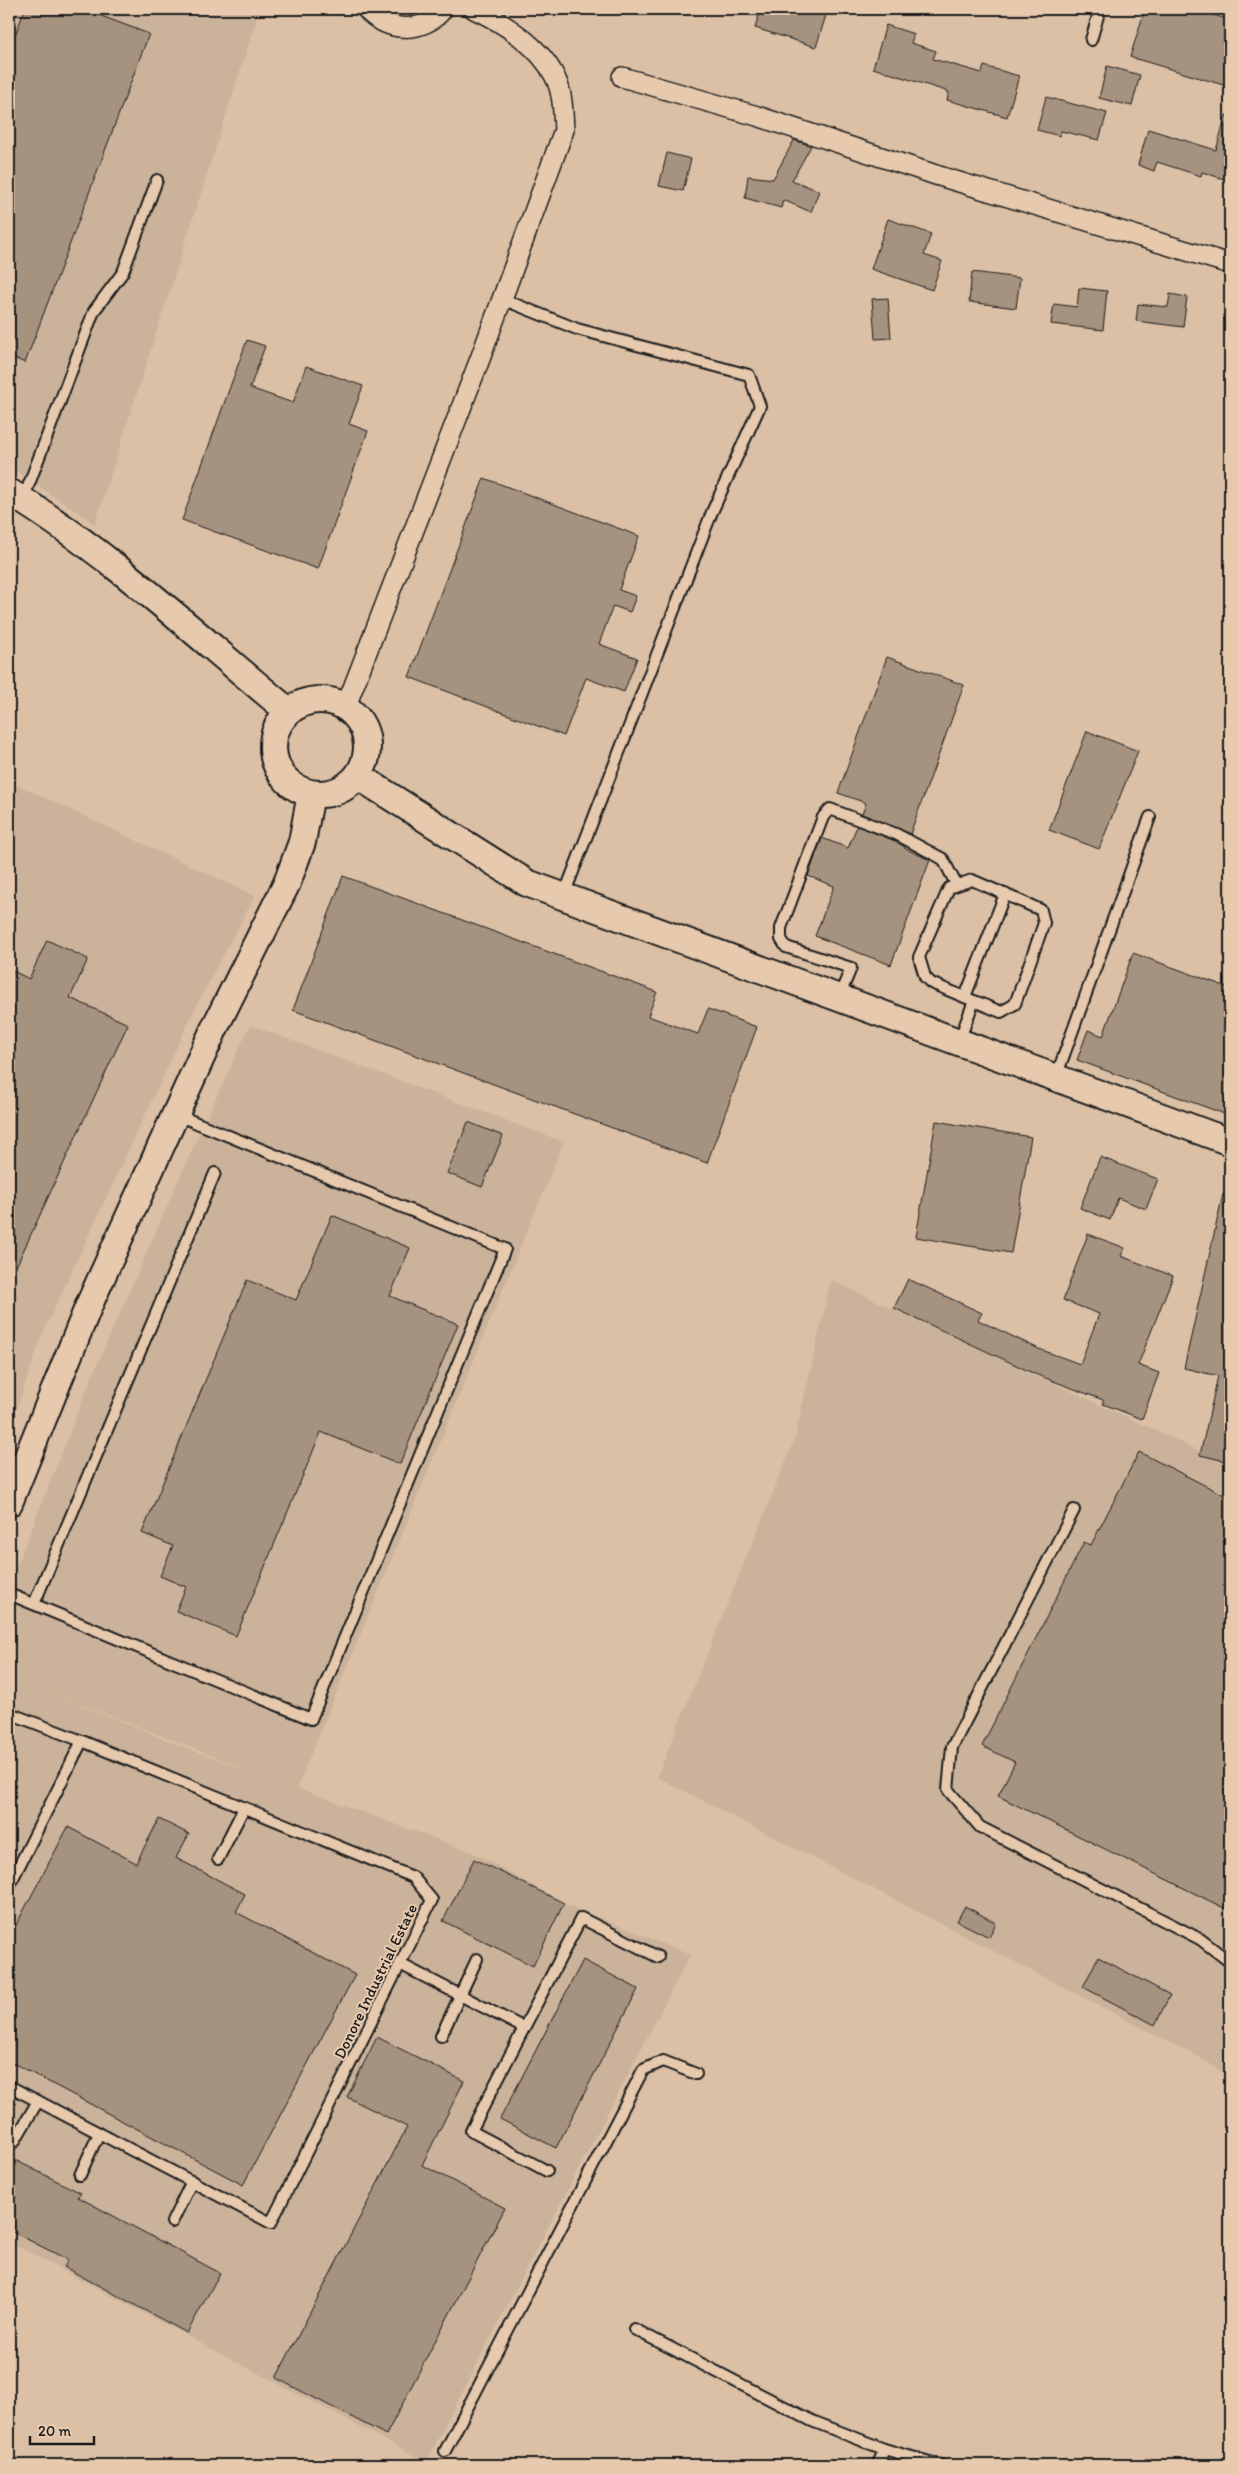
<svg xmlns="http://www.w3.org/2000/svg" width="1239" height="2474" viewBox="0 0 1239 2474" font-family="Itim,sans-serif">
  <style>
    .built { fill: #cbb29a; fill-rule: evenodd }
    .building { fill: #a5927f; stroke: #1c1c1c }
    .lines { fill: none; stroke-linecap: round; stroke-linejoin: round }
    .lane-casing { stroke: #1c1c1c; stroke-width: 14 }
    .street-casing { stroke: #1c1c1c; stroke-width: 22 }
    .secondary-casing { stroke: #1c1c1c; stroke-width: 30 }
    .lane { stroke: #e7caae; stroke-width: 10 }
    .street { stroke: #e7caae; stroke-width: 19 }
    .secondary { stroke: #e7caae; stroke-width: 26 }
    .labels { text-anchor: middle; stroke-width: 4; stroke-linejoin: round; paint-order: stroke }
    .street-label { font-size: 16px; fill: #1c1c1c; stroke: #e7caae }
  </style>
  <rect width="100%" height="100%" fill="#dbc0a5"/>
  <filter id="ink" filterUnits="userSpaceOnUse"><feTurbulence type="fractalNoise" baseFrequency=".02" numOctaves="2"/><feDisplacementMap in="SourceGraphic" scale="10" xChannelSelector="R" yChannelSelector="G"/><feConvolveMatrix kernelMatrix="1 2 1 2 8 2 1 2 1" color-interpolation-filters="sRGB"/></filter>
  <g filter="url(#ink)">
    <g class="built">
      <polygon points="9,9 260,9 95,524 9,466"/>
      <polygon points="9,781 255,896 197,1004 42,1335 9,1432"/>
      <path d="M250,1025L564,1142L297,1788L474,1853L564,1903L690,1955L426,2462L9,2242V1586L92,1376L194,1145ZM40,1688L266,1777L184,1747Z"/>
      <polygon points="831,1280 1230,1465 1230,2077 1204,2060 657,1777 795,1438"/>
    </g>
    <g class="building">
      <polygon points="25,9 83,9 149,34 25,363 9,356 9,51"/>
      <polygon points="761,9 828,9 816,47 755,28"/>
      <polygon points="1145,9 1193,9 1230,20 1230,87 1130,57"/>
      <polygon points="886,25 914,34 911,43 936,51 933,59 982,73 984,66 1019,76 1007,117 947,100 949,92 873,68"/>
      <polygon points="1107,66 1140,75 1132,106 1099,98"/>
      <polygon points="1046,97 1107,113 1099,140 1061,131 1060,136 1037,130"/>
      <polygon points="1226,115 1230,116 1230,158 1224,179 1202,172 1201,176 1157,162 1154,171 1138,165 1148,129 1216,150"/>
      <polygon points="794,140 811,146 792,180 819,191 811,212 783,200 781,208 745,198 748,176 773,179"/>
      <polygon points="667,153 691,159 683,191 659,186"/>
      <polygon points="888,219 931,234 924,255 942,261 932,290 871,269"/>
      <polygon points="972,272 1020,278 1016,308 969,302"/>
      <polygon points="1079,288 1107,291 1103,330 1051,324 1054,304 1077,307"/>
      <polygon points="1170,294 1187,297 1183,327 1136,321 1138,304 1168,307"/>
      <polygon points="888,298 891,338 875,339 872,299"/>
      <polygon points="247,340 265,346 250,388 293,403 306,366 363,386 349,424 368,431 318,569 182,520"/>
      <polygon points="484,478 639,536 619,590 636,596 630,612 613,606 599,644 637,658 624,692 586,678 564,736 409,677"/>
      <polygon points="887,657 964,685 910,834 862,814 866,803 838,793"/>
      <polygon points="1087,731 1138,751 1099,849 1049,830"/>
      <polygon points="857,826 893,840 905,847 904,848 930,860 891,965 815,936 834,886 808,876 822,838 848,848"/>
      <polygon points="343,876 657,992 648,1016 698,1034 708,1009 757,1027 707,1163 293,1010"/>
      <polygon points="47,940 88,959 70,998 128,1024 9,1282 9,969 29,979"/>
      <polygon points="1133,953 1230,988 1230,1116 1077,1060 1088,1030 1103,1036"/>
      <polygon points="936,1121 1031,1137 1011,1253 916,1237"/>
      <polygon points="468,1122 503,1136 482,1187 447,1173"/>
      <polygon points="1100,1157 1158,1179 1146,1209 1118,1198 1110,1220 1080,1208"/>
      <polygon points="1223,1194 1230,1195 1230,1462 1200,1455 1218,1376 1184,1368"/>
      <polygon points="332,1215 410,1248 390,1296 458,1324 400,1464 321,1432 236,1636 176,1611 186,1587 160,1576 173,1546 142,1533 247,1280 296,1300"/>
      <polygon points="1088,1234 1125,1248 1121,1256 1173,1276 1138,1365 1159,1373 1142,1419 1103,1404 1103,1400 1035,1374 894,1308 908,1279 982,1313 978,1320 1039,1349 1080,1364 1099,1314 1063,1300"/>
      <polygon points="1139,1452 1230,1498 1230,1911 998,1796 1015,1762 982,1746 1084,1542 1091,1545"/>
      <polygon points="159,1819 189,1834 176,1858 245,1894 236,1912 355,1975 243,2185 9,2061 9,1938 68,1827 136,1863"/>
      <polygon points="474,1859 564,1903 533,1966 443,1921"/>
      <polygon points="965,1906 996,1923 989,1937 957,1921"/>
      <polygon points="1098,1957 1170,1995 1155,2025 1083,1987"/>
      <polygon points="583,1960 638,1989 556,2148 500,2119"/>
      <polygon points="377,2037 464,2081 422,2165 505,2208 386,2435 276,2378 407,2127 347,2097"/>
      <polygon points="9,2157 81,2193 78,2197 220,2273 187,2333 64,2267 68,2260 9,2230"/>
    </g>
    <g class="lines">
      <defs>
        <g id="lane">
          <polyline points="1091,40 1100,9"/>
          <polyline points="502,299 577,329 749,375 760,406 712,512 564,895"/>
          <polyline points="23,500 94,311 123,272 157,180"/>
          <polyline points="839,997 851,968 786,947 781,939 781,928 823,817 830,809 896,834 943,859 956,884"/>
          <polyline points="965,997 1005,894"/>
          <polyline points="959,1041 974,1001 931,983 925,977 919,957 949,888 972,880 1041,910 1044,923 1015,1004 1001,1012 974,1001"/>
          <polyline points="1056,1077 1150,817"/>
          <polyline points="1074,1510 952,1747 948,1790 980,1827 1200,1939 1230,1962"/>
          <polyline points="9,1594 311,1719 505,1249 175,1114"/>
          <polyline points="34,1604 215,1173"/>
          <polyline points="9,1713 82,1741"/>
          <polyline points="218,1859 244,1808"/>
          <polyline points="9,1886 82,1741 413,1877 432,1900 271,2223 9,2086"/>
          <polyline points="400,1964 524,2028 581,1918 658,1957"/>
          <polyline points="524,2028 471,2131 547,2171"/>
          <polyline points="441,2036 477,1959"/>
          <polyline points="14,2142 38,2101"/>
          <polyline points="80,2175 99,2133"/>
          <polyline points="172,2222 192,2181"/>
          <polyline points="634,2329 812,2421 884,2449 940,2465"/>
          <polyline points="445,2451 643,2070 663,2061 696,2074"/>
          <polyline points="878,2465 884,2449"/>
        </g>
        <g id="street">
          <path d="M366,9C387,33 424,34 443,9"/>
          <polyline points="622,77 757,116 939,176 1230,264"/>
          <path d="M346,706L480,359L564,130C563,112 563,93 555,77C540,46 504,23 474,9"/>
        </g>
        <g id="secondary">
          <path d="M9,492C110,553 197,636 288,711"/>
          <circle cx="320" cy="747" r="47"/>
          <polyline points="358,776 527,883 1230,1142"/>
          <polyline points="9,1503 89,1305 215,1027 287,883 302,842 311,794"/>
        </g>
      </defs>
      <use href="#lane" class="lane-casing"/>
      <use href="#street" class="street-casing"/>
      <use href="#secondary" class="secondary-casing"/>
      <use href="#lane" class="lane"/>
      <use href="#street" class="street"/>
      <use href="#secondary" class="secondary"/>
    </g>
  </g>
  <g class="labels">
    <g class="street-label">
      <text transform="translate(375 1981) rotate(-64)" y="6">Donore Industrial Estate</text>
    </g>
  </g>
  <rect width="1239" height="2474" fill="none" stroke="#e7caae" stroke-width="30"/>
  <rect x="15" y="15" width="1209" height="2444" fill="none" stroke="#1c1c1c" stroke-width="2" filter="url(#ink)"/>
  <path d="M30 2436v8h64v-8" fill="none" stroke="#1c1c1c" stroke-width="2.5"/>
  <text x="38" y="2436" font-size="15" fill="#1c1c1c" stroke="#e7caae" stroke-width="4" paint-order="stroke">20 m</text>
</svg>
